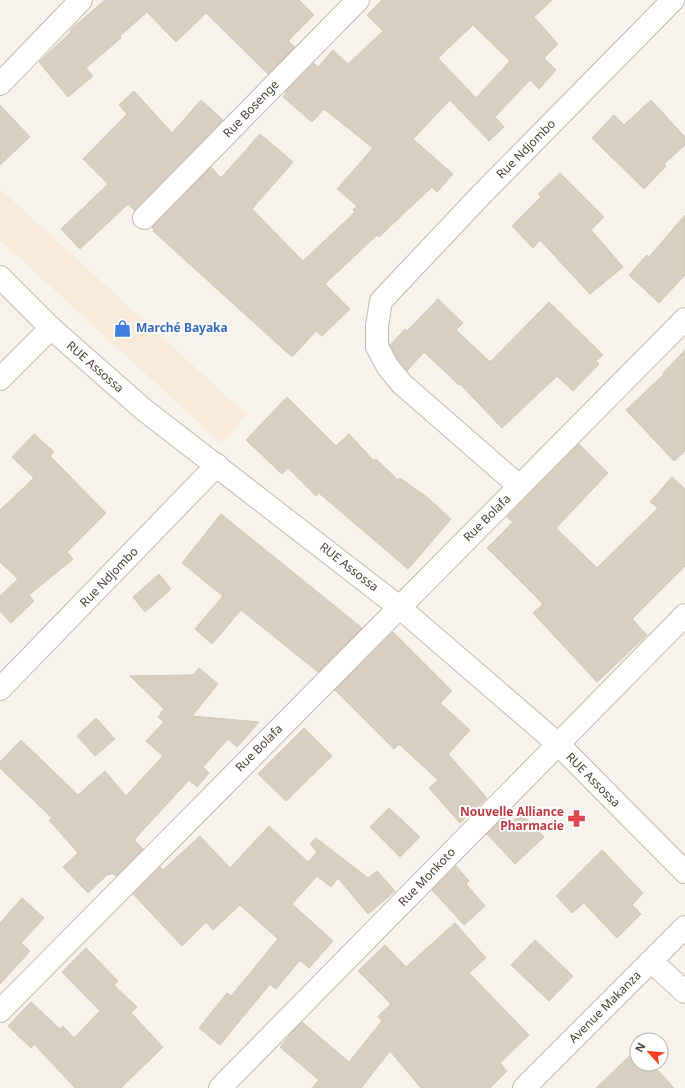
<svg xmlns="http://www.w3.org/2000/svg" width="685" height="1088" viewBox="0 0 685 1088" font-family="'Noto Sans',sans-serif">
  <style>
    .commercial { fill: #f7ead8 }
    .building { fill: #d8cfc1; stroke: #d3c7b4; fill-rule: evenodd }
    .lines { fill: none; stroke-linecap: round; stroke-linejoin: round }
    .minor-casing { stroke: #c2bbae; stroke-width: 24 }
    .minor { stroke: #fff; stroke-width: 22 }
    .labels { text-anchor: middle; stroke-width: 4; stroke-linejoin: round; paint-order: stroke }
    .street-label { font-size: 12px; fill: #4b4439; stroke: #fff }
    .shop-label { font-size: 12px; font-weight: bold; fill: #366cbe; stroke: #fff; text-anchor: start }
    .health-label { font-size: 12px; font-weight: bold; fill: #be3a42; stroke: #fff; text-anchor: end }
  </style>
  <rect width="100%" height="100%" fill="#f6f3ec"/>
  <polygon class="commercial" points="0,189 247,415 221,443 0,240"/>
  <g class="building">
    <polygon points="105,0 299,0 314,15 288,41 295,47 268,74 206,13 176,42 147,12 120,36 121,38 86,68 93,76 68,97 39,62 71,32 70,30"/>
    <path d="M382,0H552L534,17L558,44L544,58L556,70L539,89L530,80L495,117L504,127L489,141L450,100L413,139L453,174L437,192L432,187L379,237L377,235L325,284L350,309L322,336L316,331L292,357L153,231L154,230L152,227L211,167L221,178L260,134L293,162L252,209L303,261L355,212L353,210L357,206L337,189L373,148L324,109L312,122L283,97L286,93L285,92L314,63L318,67L333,50L348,64L383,31L367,15ZM473,25L510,61L476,98L438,58Z"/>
    <polygon points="134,91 172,133 201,100 223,120 134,210 128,204 80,249 61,229 108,184 83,159 127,114 119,105"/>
    <polygon points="651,100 685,137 685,145 664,164 666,166 644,189 592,138 614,115 624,125"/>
    <polygon points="0,105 30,137 0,165"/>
    <polygon points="560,173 604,217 591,230 623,267 590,294 540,240 533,248 512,226 541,197 538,194"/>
    <polygon points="685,215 685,275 659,303 629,275 647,255 649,257"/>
    <polygon points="438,299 463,323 456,330 490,362 549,302 603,355 596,361 599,364 573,391 557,376 502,428 460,384 459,385 424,352 407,371 398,360 390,345 405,329 407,331"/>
    <polygon points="685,350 685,451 674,461 626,410 664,374 663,373"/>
    <polygon points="287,397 336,446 349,434 374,461 376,459 398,480 400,478 428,498 451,519 408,569 319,493 316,496 288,468 282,474 246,440"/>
    <polygon points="34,434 54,452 50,456 106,513 67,552 73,559 29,595 34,601 11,623 0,611 0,596 18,579 0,562 0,510 34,478 12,457"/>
    <polygon points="579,444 608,473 556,528 597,568 658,508 650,502 672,477 685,489 685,566 632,619 647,635 597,682 533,613 543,604 487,548 513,522 507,517"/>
    <polygon points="221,514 362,628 318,672 241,610 212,644 195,629 223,596 182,563"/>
    <polygon points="159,574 171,589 145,612 133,597"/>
    <polygon points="393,632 452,691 440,703 470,730 448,754 487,798 460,823 429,788 438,780 399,744 394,749 335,690"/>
    <polygon points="199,668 218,684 192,716 259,722 237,747 228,739 203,767 209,773 197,787 189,780 134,840 143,849 116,876 112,873 109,875 108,874 88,893 63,867 78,853 49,820 52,818 0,768 0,762 21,740 78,795 105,771 126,796 163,756 146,741 164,722 158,717 164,709 130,676 193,675"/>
    <polygon points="96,718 115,739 95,756 77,736"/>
    <polygon points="304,728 332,756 286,801 258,774"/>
    <polygon points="389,808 420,837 400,857 370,827"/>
    <polygon points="521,813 544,837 515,864 487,834 504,817 510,824"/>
    <polygon points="269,826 308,862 317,852 310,844 316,838 368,878 377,871 395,891 368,914 338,878 331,887 317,876 292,904 333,941 309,968 300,960 276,989 270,984 220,1045 199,1028 227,993 231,996 278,939 240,905 213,930 206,922 182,946 133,894 160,867 163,870 200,836 230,868"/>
    <polygon points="602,850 643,893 632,905 641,914 617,938 584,903 572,913 556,896"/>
    <polygon points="456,866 469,881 466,884 485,906 464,925 432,890"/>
    <polygon points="22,898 44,918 21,943 30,951 0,984 0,923"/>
    <polygon points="455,923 486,958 469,973 529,1035 500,1063 507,1071 490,1088 421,1088 390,1051 361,1088 312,1088 319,1080 280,1047 293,1031 302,1022 349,1062 382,1021 378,1016 391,1004 358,971 385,945 406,967"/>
    <polygon points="535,940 573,976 549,1001 511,965"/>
    <polygon points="86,948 118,981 114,985 137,1007 131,1013 163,1047 121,1088 75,1088 34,1044 31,1048 8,1026 31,1002 60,1029 63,1026 74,1038 100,1011 62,972"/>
    <polygon points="637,1049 637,1064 652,1064 674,1088 596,1088"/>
  </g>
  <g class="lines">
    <defs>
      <g id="minor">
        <polyline points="0,84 81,0"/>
        <polyline points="144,218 358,0"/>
        <polyline points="0,277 51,328 143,409 399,607 558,744 685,872"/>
        <polyline points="0,379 51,328"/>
        <polyline points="519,486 402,384 388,367 377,347 377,326 381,301 480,196 673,0"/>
        <polyline points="0,689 217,465"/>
        <polyline points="651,961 685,992"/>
        <polyline points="0,1011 685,319"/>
        <polyline points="220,1088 685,615"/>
        <polyline points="524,1088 685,927"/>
      </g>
    </defs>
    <use href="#minor" class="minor-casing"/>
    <use href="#minor" class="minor"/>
  </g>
  <defs>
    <symbol id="shop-bare" viewBox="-9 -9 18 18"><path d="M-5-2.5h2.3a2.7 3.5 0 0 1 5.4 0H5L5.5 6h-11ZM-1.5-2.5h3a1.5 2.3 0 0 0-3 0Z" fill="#3f7fe0" stroke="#fff" stroke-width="2.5" paint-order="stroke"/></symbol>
    <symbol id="pharmacy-bare" viewBox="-9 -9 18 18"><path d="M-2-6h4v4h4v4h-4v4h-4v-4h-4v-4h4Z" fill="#e0444e" stroke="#fff" stroke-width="2.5" paint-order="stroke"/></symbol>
  </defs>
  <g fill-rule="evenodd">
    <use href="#shop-bare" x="110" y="316" width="25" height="25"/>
    <use href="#pharmacy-bare" x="564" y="806" width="25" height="25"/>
  </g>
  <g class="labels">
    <g class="street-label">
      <text transform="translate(251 109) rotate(-46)" y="4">Rue Bosenge</text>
      <text transform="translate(526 149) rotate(-45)" y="4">Rue Ndjombo</text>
      <text transform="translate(95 367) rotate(41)" y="4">RUE Assossa</text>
      <text transform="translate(487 518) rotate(-45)" y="4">Rue Bolafa</text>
      <text transform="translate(349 567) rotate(38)" y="4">RUE Assossa</text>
      <text transform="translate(109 577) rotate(-46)" y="4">Rue Ndjombo</text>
      <text transform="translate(259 748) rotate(-45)" y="4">Rue Bolafa</text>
      <text transform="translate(593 780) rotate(45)" y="4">RUE Assossa</text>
      <text transform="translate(427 877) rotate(-46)" y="4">Rue Monkoto</text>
      <text transform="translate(605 1007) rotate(-45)" y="4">Avenue Makanza</text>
    </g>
    <g class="shop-label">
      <text x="136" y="332">Marché Bayaka</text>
    </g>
    <g class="health-label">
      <text x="564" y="816">Nouvelle Alliance<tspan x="564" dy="14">Pharmacie</tspan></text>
    </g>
  </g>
  <g transform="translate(649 1052) rotate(297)"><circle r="19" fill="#ffffff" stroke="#b7b4b0"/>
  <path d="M0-3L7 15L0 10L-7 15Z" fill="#fc3f1d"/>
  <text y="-6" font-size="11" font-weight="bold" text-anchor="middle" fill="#4b4439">N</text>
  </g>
</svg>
